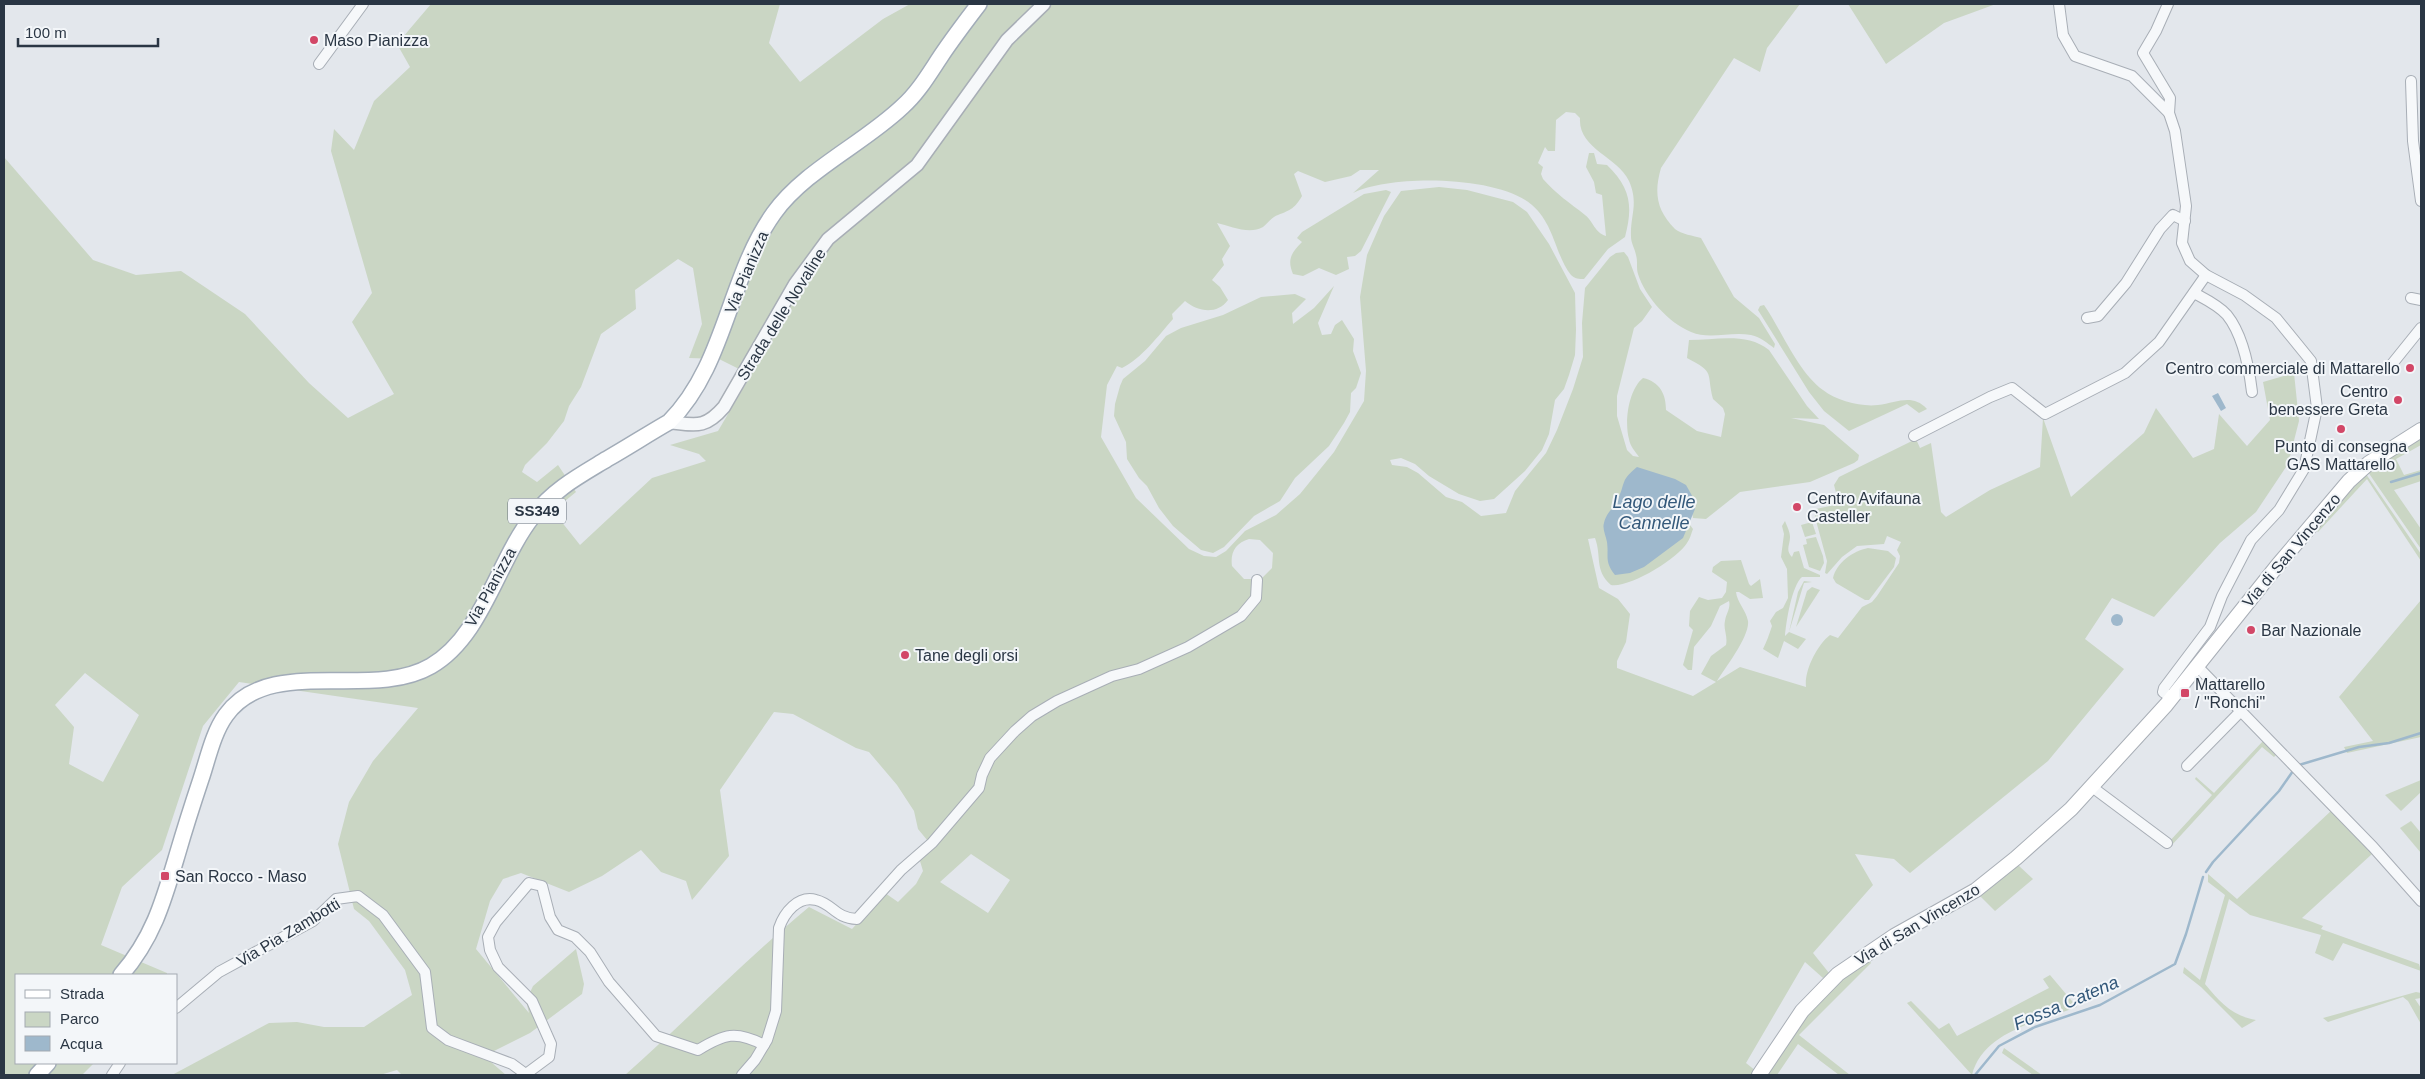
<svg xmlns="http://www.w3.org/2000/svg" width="2425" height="1079" viewBox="0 0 2425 1079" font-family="Helvetica,sans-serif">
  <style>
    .green { fill: #cad6c4; fill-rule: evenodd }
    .water { fill: #9eb8cc }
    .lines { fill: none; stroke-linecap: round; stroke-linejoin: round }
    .stream { stroke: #9eb8cc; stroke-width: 2.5 }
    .minor-casing { stroke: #a8aeb6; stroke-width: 12 }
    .tertiary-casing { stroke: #a8aeb6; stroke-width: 15 }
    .secondary-casing { stroke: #a8aeb6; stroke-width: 16 }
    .primary-casing { stroke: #a2acb8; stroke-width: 18 }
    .minor { stroke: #f6f8fa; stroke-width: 10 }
    .tertiary { stroke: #f6f8fa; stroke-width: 12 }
    .secondary { stroke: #fff; stroke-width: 14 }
    .primary { stroke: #fff; stroke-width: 15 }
    .poi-dot { fill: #d24767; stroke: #f3f6f9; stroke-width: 2 }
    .labels { text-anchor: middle; stroke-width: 4; stroke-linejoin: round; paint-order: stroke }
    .shield { fill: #f3f6f9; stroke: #66707a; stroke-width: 1 }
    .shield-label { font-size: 15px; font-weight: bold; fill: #2a3644 }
    .poi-label { font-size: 16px; fill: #2a3644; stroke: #f3f6f9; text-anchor: start }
    .street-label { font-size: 16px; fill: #2a3644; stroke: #f3f6f9 }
    .water-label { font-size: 18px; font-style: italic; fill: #33587a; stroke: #f3f6f9 }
  </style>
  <rect width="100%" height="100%" fill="#e3e7ec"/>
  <g class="green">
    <path d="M431,4H780L769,43L800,82L883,19L910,4H1800L1767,48L1760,72L1734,58L1661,168C1654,192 1656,210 1675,229C1681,234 1694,236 1701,238L1734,297L1759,318L1775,344L1774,348C1767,343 1761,337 1751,335C1731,331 1710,340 1691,332C1669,323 1645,297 1638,274C1636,268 1638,262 1636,255C1635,249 1631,243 1631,237C1630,215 1639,204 1629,181C1617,156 1578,149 1580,118L1575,113L1566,112L1556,120L1555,151H1548L1545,147L1538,163L1543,167L1541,174L1543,179C1556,194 1570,203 1585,215C1594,222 1594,232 1606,236L1602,195L1596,193L1594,182L1586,167L1589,153H1594L1597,164L1607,165C1631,188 1633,207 1625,237L1608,249L1584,279C1579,279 1575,279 1571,275C1555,255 1555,225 1532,205C1499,176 1392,174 1353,193L1379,170H1360L1351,176L1325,182L1298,171L1294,174L1302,196C1295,208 1291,210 1278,215C1273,216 1268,223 1263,227C1249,235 1231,226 1217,223L1230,246L1222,259L1224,265L1212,280L1220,287L1228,300C1217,315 1198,312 1185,301L1172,314L1173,319C1158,336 1142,358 1122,368L1117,366L1107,385L1101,437L1136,498L1189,549L1204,556L1216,557L1226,551L1245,531L1276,515L1300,494L1334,452L1364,401L1366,371L1360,297L1367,255L1384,216L1401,191L1439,187L1467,190L1513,202L1527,212L1549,244L1575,293L1576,330L1575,355L1569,375L1564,389L1555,400L1549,434L1542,450L1525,471L1494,499L1480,501L1459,494L1429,476L1415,464L1401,458L1390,460L1392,465L1407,467L1418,473L1446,497L1462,502L1481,516L1506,513L1515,491L1546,453L1557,430L1573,389L1583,357L1582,323L1585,288L1610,257L1616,253L1624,252L1628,257L1640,289L1652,307L1642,321L1634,328L1617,396V416L1627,450L1633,456L1639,457C1635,451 1630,446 1629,439C1624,421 1629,389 1643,378C1660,382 1666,394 1666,410L1697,431L1721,437L1725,414L1723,408L1713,399C1706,372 1716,373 1687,358L1689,340C1716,340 1747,332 1769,350L1807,406L1819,419L1791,418L1824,425L1859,455L1858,460L1854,463L1810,482L1740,492L1706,519L1693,518L1689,496L1690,525L1693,529C1691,534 1690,539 1687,543C1677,559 1630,588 1611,585C1594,570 1602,557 1595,538L1588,539L1599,588L1618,599L1630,614L1626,642L1617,661V668L1693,696L1716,682L1701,674L1711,656L1726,645C1728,636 1723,629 1725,621C1726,614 1731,608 1729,601L1720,606L1711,626L1694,647L1692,670H1688L1683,665L1693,630L1689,626L1690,611L1699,597L1708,600L1722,598L1726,592L1727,582L1712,572L1713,567L1721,561L1741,560L1749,584L1751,586L1760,579L1763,598L1750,599L1739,592H1736C1737,602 1746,610 1748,621C1750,636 1725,668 1717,681L1740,667L1806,687C1804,671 1817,645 1830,635L1838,638L1862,607L1872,602L1877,596L1899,563L1900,556L1897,550L1901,542L1887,536L1884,544L1857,546L1842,557L1827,574L1825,573L1827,561L1815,517L1816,509L1839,504L1834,485L1839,477L1916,439L1920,448L1931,443L1941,512L1946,517L1990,490L2040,467L2043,418L2071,497L2144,433L2156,408L2193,458L2214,449L2219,414L2247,446L2270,420L2263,382L2294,373L2299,421L2288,464L2256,512L2220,543L2154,617L2112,598L2085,639L2124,669L2048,761L1910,873L1894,859L1855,854L1873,885L1813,953L1829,973L1823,978L1805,962L1746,1063L1756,1071L1753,1075H625C687,1020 745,960 809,907L852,929L885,893L898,902L916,884L923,871L920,861L932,846L918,829L914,811L897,785L869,752L856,748L793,714L774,712L720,790L729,856L692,900L686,881L661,872L641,850L602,876L569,892L521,873L503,879L490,901L476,949L529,1013L526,1001L533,986L576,949L584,984L582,994L530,1033L484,1056L506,1075H402L397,1070L380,1075H172L269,1023L297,1022L324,1027H364L412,995L405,970L369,921L354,909L338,844L349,802L373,761L418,708L239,682L203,726L162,850L122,887L101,945L167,973V975H16V1063H94L82,1075H4V157L93,260L136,275L181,271L245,314L309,383L348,418L394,394L352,322L372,293L331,151L334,129L354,150L374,101L410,67L397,44ZM678,259L693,268L702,324L689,358L719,359L751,375L718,431L670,445L699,454L706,461L652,478L580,545L553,511L576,492L558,465L537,482L522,472L525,465L547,443L564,421L569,406L581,387L601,334L636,309L635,290ZM1249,539L1260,540L1273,553L1272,568L1261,579H1244L1232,566C1230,552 1236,543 1249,539ZM85,673L139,715L103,782L69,764L74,727L55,705ZM971,854L1010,880L988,913L940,882Z"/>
    <polygon points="1848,4 1996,4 1944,23 1886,64"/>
    <path d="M1386,190L1391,192L1361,251L1355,256L1347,257L1349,269L1336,275L1319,268L1303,276L1293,274C1287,260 1291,253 1302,242L1297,238L1302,232L1364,194Z"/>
    <polygon points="1334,286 1318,323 1322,335 1331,334 1335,325 1342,320 1354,339 1353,351 1361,373 1356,388 1351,393 1350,412 1344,423 1329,446 1295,478 1280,501 1254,516 1224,547 1213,553 1201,550 1173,526 1159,508 1147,486 1139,478 1127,459 1126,442 1114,416 1115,404 1120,386 1123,379 1145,361 1166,336 1181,328 1223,315 1261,297 1295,294 1306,299 1292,313 1293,324 1314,308"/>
    <path d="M1764,305C1782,331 1798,372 1823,390C1837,401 1861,407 1878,405C1897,403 1912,393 1927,409L1919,413L1907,404L1849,431L1824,411L1809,392L1758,310L1760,306Z"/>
    <polygon points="2421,438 2421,445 2396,459 2404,475 2421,470 2421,481 2394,490 2421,529 2421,549 2368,472"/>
    <polygon points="2366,474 2421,554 2421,561 2367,479 2318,532 2316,530"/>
    <path d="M1785,521C1787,526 1790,532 1790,537C1790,545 1785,550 1792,557L1794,552L1799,551L1804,568L1820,575V577H1802C1792,585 1786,622 1785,636L1789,632L1798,592L1804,581L1812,582L1804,583L1789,632L1806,639L1798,649L1784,641L1778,658L1763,649C1767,641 1769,635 1772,626L1770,621L1776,612L1783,608L1788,598L1787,569L1781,557L1784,534L1782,526Z"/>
    <polygon points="1812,522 1816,534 1805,537 1801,525"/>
    <polygon points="1816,537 1823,556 1824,563 1820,571 1809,567 1803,545 1807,544 1806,539"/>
    <path d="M1868,548L1888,551L1896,558L1894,567L1869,600H1865L1836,583L1833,578C1836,563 1853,551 1868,548Z"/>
    <polygon points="1812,587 1820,590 1796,627 1807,591"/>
    <polygon points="2421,600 2421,737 2347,753 2344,747 2373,741 2339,697"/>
    <polygon points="2263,741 2276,755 2274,757 2262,747 2171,846 2168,843 2212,795 2195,779 2196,777 2214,793"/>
    <polygon points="2421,780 2421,792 2401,811 2385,795"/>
    <path d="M2332,810L2388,867L2372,854L2302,918L2323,926L2321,929L2419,964L2421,971L2343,943L2333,961L2315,953L2321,935L2250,915L2229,899L2205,984C2220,1002 2232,1016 2256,1020L2242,1028L2201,987L2183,973L2184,967L2200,980L2225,895L2208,882V874L2237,899Z"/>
    <polygon points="2411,821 2421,833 2421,853 2400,828"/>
    <polygon points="2018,865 2033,879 1995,911 1978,894"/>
    <path d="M1868,958L1871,963L1799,1035L1850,1075H1839L1798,1044L1777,1075H1765C1794,1032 1823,988 1868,958Z"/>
    <path d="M2050,975L2077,1007C2040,1021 1983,1031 1972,1075L1907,1003L1911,1001L1939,1029L1949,1023L1957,1036L2049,988L2043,979Z"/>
    <polygon points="2416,992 2421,993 2421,998 2415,999 2421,1008 2421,1024 2408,1001 2403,997 2328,1022 2323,1018"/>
    <polygon points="2004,1048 2042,1075 2033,1075 2002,1053"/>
  </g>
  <g class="water">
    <polygon points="2218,393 2226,408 2221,411 2212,396"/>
    <path d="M1637,467L1675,479L1686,485L1695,501V509L1683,538L1644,567L1630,573L1615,575C1604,561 1609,557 1607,542C1606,536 1602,529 1604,523C1606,513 1614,508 1618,499C1626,482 1620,481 1637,467Z"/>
    <circle cx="2117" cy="620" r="6"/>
  </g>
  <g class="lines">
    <g class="stream">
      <polyline points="2391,482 2421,473"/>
      <polyline points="2299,765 2359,747 2389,743 2421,733"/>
      <polyline points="2206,872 2213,862 2279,791 2293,771"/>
      <polyline points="1975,1075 1999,1046 2035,1027 2100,1005 2175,964 2186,934 2203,877"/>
    </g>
    <defs>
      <g id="minor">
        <polyline points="2059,4 2063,35 2075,56 2132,76 2169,113"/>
        <polyline points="2168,4 2156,31 2143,53 2170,98 2169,113 2175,131 2186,206 2182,243 2190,261 2206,275 2244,295 2276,318 2311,361 2317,408 2304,469 2279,510 2251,540 2222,596 2210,627 2164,688 2163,692 2172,698"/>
        <polyline points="319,64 363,4"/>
        <polyline points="2411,81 2413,141 2421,201"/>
        <path d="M2194,293C2205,299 2218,305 2227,315C2243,335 2249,367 2252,392"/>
        <polyline points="2411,298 2421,300"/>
        <polyline points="2087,318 2098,316 2126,283 2160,229 2173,215 2185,221"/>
        <polyline points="2388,369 2421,328"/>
        <polyline points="1914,436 1990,397 2012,388 2045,414 2125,373 2159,342 2206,275"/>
        <polyline points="2197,666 2373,847 2421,901"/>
        <polyline points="2187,766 2240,712"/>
        <polyline points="2092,787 2167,843"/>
        <polyline points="176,1008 219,972 313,921 336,899 358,896 383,915 425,972 432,1028 448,1040 512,1064 527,1075"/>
        <path d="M526,1074L549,1057L551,1044L532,1001L498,967L490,950L488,937L496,922L529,883L542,886L550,917L558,930L575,937L590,952L609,982L656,1036L698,1050C724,1034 736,1030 764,1045"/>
        <polyline points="112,1075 120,1063"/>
        <path d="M742,1075L755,1060L767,1040L776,1011L779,928C784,913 798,895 816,900C833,904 835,918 857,919L901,870L932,843L979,788L982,775L990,758L1015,731L1032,716L1057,701L1112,676L1139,669L1188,647L1241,616L1256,598L1257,580"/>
      </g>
      <path id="tertiary" d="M669,422C696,425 705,429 724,407L795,284L828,239L917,165L1007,40L1044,4"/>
      <polyline id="secondary" points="1759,1075 1802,1011 1838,974 1894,936 1976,890 2016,858 2071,809 2166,705 2277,566 2349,481 2369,463 2421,430"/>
      <g id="primary">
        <path d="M121,975C154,937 164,899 178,852C185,828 193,803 201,779C208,758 213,733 226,715C270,654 371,701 431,666C483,636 497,561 533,516C554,489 579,476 607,459C628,447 648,434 669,422C726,365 728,277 774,213C805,170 863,144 902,107C918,93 929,74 941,56C953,38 966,21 979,4"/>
        <polyline points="37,1075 48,1063"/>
      </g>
    </defs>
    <use href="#minor" class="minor-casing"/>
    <use href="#tertiary" class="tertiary-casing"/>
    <use href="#secondary" class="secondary-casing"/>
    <use href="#primary" class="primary-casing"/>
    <use href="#minor" class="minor"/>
    <use href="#tertiary" class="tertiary"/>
    <use href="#secondary" class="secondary"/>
    <use href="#primary" class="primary"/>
  </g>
  <g class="poi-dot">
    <circle cx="314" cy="40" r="5"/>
    <circle cx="2410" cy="368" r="5"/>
    <circle cx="2398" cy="400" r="5"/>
    <circle cx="2341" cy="429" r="5"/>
    <circle cx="1797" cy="507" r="5"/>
    <circle cx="2251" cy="630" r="5"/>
    <circle cx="905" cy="655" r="5"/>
    <rect x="2180" y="688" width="10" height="10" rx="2.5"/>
    <rect x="160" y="871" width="10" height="10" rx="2.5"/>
  </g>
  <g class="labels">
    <rect class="shield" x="508" y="498.5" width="58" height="25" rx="4"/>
    <g class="shield-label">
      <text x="537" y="516">SS349</text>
    </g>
    <g class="poi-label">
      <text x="324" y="46">Maso Pianizza</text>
      <text x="2400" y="374" text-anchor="end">Centro commerciale di Mattarello</text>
      <text x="2388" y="397" text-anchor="end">Centro<tspan x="2388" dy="18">benessere Greta</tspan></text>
      <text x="2341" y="452" text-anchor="middle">Punto di consegna<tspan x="2341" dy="18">GAS Mattarello</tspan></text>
      <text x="1807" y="504">Centro Avifauna<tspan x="1807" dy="18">Casteller</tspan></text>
      <text x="2261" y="636">Bar Nazionale</text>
      <text x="915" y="661">Tane degli orsi</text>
      <text x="2195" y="690">Mattarello<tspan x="2195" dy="18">/ "Ronchi"</tspan></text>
      <text x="175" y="882">San Rocco - Maso</text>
    </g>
    <g class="street-label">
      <text transform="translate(746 272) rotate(-67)" y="6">Via Pianizza</text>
      <text transform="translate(781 314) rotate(-58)" y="6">Strada delle Novaline</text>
      <text transform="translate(2291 550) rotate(-50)" y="6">Via di San Vincenzo</text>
      <text transform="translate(490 587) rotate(-61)" y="6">Via Pianizza</text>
      <text transform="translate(1917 924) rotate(-31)" y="6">Via di San Vincenzo</text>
      <text transform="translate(288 932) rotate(-31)" y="6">Via Pia Zambotti</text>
    </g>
    <g class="water-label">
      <text x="1654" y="508">Lago delle<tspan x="1654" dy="21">Cannelle</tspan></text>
      <text transform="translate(2066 1003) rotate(-23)" y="6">Fossa Catena</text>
    </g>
  </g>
  <rect width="2425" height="1079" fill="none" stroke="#2a3644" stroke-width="10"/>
  <rect x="15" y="974" width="162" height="90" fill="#f3f6f9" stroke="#a3a9b1"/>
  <rect x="25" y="990" width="25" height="8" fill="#ffffff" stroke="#a3a9b1"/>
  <text x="60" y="999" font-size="15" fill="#2a3644">Strada</text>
  <rect x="25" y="1012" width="25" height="15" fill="#cad6c4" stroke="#a3a9b1"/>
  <text x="60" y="1024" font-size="15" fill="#2a3644">Parco</text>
  <rect x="25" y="1036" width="25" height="15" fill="#9eb8cc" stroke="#a3a9b1"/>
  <text x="60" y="1049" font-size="15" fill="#2a3644">Acqua</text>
  <path d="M18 38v8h140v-8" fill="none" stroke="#2a3644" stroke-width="2.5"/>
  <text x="25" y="38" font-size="15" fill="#2a3644" stroke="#f3f6f9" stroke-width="4" paint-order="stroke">100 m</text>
</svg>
